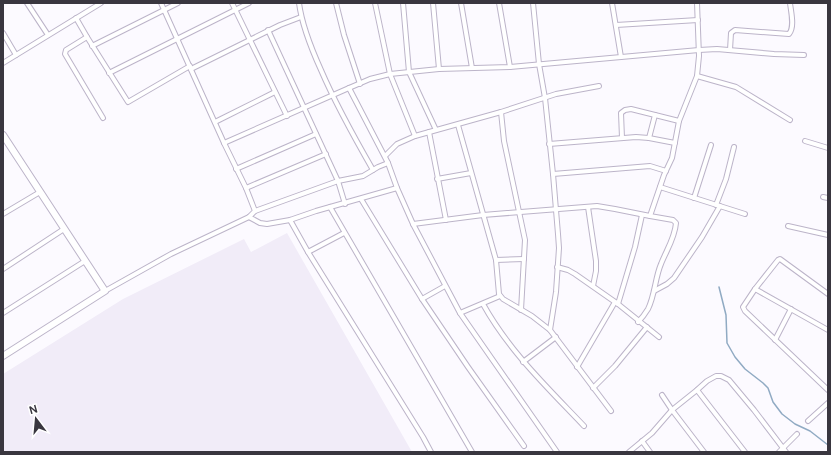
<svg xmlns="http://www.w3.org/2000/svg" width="831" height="455" viewBox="0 0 831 455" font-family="'DM Sans',sans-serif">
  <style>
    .built { fill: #f1ecf8 }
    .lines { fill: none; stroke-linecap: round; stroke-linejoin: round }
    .stream { stroke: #90aac3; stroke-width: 1.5 }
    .street-casing { stroke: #bcb4c9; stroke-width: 6 }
    .secondary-casing { stroke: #bcb4c9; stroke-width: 8 }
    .street { stroke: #fff; stroke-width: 4 }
    .secondary { stroke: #fff; stroke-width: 6 }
  </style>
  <rect width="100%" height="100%" fill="#fcfaff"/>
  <polygon class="built" points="287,233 412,452 3,452 3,374 123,299 244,239 251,252"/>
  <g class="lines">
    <polyline class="stream" points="719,287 726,315 727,343 735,357 745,369 763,383 768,388 773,402 782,414 795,424 810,431 828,445"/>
    <defs>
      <g id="street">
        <polyline points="27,3 48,35"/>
        <polyline points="232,3 287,116"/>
        <path d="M299,3C302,26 311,48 321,70C336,105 354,137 373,170"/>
        <polyline points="336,3 344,35 360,84"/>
        <polyline points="375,3 390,74 415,136"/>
        <polyline points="403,3 409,72 436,130"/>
        <polyline points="433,3 439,69"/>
        <polyline points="461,3 472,68"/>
        <polyline points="499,3 510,67"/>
        <polyline points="533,3 539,64 545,98 553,174 558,234 559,248 556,292 550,330 611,411"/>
        <polyline points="612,3 621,57"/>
        <polyline points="76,18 87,37 128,102 190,66"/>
        <polyline points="616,25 698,20"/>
        <polyline points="268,30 338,181 345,204"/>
        <polyline points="3,33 16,55"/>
        <polyline points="87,37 66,50 65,54 103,118"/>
        <polyline points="92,46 178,3"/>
        <path d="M730,50L731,33L735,30L789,34C795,27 791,12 790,3"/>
        <polyline points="3,63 101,3"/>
        <polyline points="191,69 280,25 301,17"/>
        <polyline points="109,73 249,3"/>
        <polyline points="697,76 736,87 790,120"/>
        <polyline points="349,88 388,163 397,188 413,224 460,313 557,452"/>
        <polyline points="501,112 504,141 525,240 521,310"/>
        <polyline points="215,122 275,92"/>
        <polyline points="458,125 496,260 499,294 503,299 532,316 550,330"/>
        <polyline points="429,132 446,220"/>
        <polyline points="622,138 621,113 625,110 631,109 679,121"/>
        <polyline points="649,138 655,115"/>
        <polyline points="805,141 828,148"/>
        <polyline points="224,143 349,88 370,79 390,74 439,69 510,67 699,50 717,49 774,54 804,55"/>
        <polyline points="549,144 636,137 649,138 675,143"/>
        <polyline points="385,156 397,144 415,136 501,112 556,94 599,86"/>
        <polyline points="236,169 316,134"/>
        <polyline points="553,174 650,166 666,171"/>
        <polyline points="437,179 471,173"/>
        <polyline points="660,187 745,214"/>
        <polyline points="246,188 326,154"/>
        <polyline points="823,197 828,198"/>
        <polyline points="694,198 711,145"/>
        <polyline points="361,199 422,299 468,367 524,446"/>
        <polyline points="716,205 726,179 734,147"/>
        <polyline points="330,207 472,452"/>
        <polyline points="588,207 596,261 596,271 593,286"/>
        <polyline points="255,211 338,181 363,176 378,167 388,163"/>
        <polyline points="3,214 40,192"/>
        <polyline points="249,217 260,223 267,224 290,220 316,211 397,188"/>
        <polyline points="290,220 308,252 423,437 431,452"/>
        <polyline points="413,224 483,215 597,206 615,209 650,216 664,175 672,158 679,121 697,76 699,56 697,3"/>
        <polyline points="788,226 828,235"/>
        <polyline points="308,252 344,233"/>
        <polyline points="496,260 524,259"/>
        <polyline points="557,267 568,270 575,274 618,304 659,337"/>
        <polyline points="3,269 64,229"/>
        <polyline points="755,289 828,330"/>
        <polyline points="105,291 171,254 249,217 255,211 246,188 224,143 161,3"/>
        <polyline points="654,291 667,284 674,278 702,237 720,206"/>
        <polyline points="828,294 780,259 778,260 755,289 743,307 745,311 828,390"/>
        <polyline points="422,299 445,286"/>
        <path d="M483,304C509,351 547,387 584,426"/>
        <polyline points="618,304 635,247 642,215"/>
        <polyline points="3,313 85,261"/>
        <polyline points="460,313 500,296"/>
        <path d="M638,322C642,318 645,314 648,309C655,295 655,278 661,264C666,251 675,238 676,223L673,220L650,216"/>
        <polyline points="775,340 791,309"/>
        <polyline points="523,362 556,337"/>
        <polyline points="577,367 615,302"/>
        <polyline points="593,388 615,366 647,327"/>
        <polyline points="697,390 745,452"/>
        <polyline points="662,395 672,410 704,452"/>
        <polyline points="808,421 828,403"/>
        <polyline points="642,441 650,452"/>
        <polyline points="629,452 652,433 672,410 697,390 707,381 716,376 721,376 729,380 754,410 786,452"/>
        <polyline points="779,452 797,434"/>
      </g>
      <polyline id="secondary" points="3,135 105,291 3,356"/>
    </defs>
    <use href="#street" class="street-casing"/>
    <use href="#secondary" class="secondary-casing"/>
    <use href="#street" class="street"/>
    <use href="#secondary" class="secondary"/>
  </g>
  <rect width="831" height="455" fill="none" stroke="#39363f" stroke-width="8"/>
  <g transform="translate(36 419) rotate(344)" stroke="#ffffff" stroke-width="3" paint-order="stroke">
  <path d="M0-3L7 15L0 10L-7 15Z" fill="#39363f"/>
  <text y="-6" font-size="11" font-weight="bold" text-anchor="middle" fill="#39363f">N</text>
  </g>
</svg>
